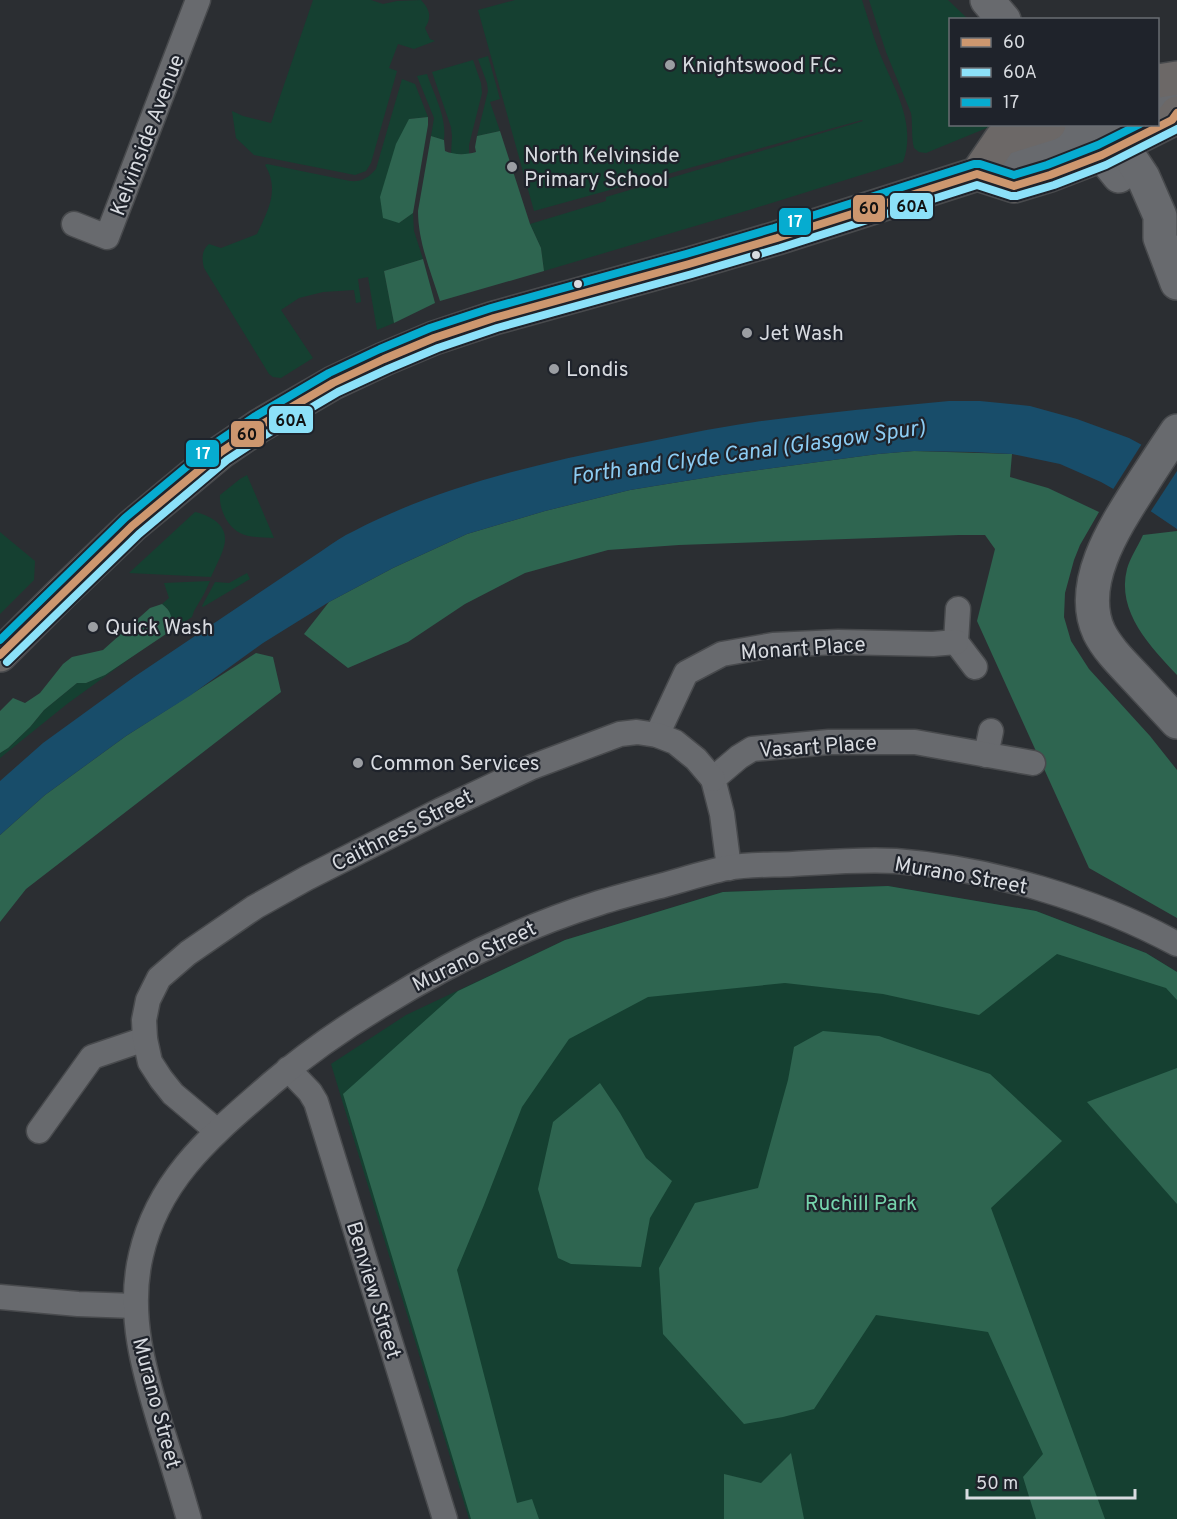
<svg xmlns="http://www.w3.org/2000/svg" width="1177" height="1519" viewBox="0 0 1177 1519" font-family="Overpass,sans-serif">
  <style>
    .green { fill: #154031 }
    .forest { fill: #2e6550 }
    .water { fill: #184d6a }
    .pier { fill: #2b2e32 }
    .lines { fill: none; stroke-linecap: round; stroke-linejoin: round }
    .minor-casing { stroke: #484a4d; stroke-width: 27 }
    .secondary-casing { stroke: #484a4d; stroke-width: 36 }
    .primary-casing { stroke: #484a4d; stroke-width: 36 }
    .minor { stroke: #686a6e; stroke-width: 24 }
    .secondary { stroke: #686a6e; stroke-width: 33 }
    .primary { stroke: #6c6867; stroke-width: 33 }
    .bus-1-casing { stroke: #1f232b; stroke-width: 12 }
    .bus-2-casing { stroke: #1f232b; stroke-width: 12 }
    .bus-3-casing { stroke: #1f232b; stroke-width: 12 }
    .bus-1 { stroke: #cd976f; stroke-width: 8 }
    .bus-2 { stroke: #8ce1f9; stroke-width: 8 }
    .bus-3 { stroke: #06acd0; stroke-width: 8 }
    .poi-dot { fill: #9b9ea3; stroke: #1f232b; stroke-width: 2 }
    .bus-dot { fill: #d8dbe0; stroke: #1f232b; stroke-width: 2 }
    .labels { text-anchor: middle; stroke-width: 4.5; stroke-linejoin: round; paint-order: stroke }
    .poi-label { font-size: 21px; fill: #d8dbe0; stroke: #1f232b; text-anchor: start }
    .street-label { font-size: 21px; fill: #d8dbe0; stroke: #1f232b }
    .park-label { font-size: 21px; fill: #76d5ad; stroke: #1f232b }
    .water-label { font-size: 22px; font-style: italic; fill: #8cccf3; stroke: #1f232b }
    .line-badge { stroke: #1f232b; stroke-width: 2 }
    .badge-label { font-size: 16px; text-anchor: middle; font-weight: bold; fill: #fff }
    .pale-badge-label { font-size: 16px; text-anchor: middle; font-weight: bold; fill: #111 }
  </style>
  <rect width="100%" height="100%" fill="#2b2e32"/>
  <g class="green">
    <path d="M313,0H371L383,4L397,1L421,0C430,10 432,17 425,28L430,39L435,41L414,49L398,44L389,68L397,71L371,163L366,171L355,175L254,155L236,138L232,111L243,116L271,123Z"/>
    <path d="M515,0H862C868,18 873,36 880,54C894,88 917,124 903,162L749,210L544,271L541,248L530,224L606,201V197L863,121L862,120L534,211L478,10Z"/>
    <path d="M869,0H948L968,19L950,20V124L994,125L926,153L919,152L914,148C911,137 913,125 911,113L886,52Z"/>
    <polygon points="488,56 500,99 490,102 500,131 477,136 488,91 487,83 478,59"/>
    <polygon points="473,60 481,83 482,93 469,145 469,154 451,154 452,136 451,127 432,72"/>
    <path d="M427,74C434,95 447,117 444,140L431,136L434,118L417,76Z"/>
    <path d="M402,79L415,84L428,117L409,119L399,223L413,213L414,231L423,259L384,271L394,323L377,330L368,277L358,279L361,302L356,303L354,290L323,292L299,298L281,310L313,358L281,378L273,377L269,374L204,268C202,259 201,251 209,244L221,248L257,234C268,210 280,190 265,165L267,164L350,181C362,182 368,178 376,169Z"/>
    <path d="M247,475L274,538C264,537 249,538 240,533C227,526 219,509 220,495L240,479Z"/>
    <path d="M195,512C208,515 226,523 225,540C225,550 215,567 211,577L129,573Z"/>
    <polygon points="0,532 35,561 34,580 0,614"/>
    <polygon points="247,573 250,579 203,607 202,606 215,582 229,583"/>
    <polygon points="210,581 204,594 194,611 192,617 166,634 170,626 168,609 162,604 169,598 164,583"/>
    <polygon points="140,651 67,704 0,758 0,753 8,748 30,727 44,710 77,683 86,683 105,675"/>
    <polygon points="888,886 1036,911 1146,953 1177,972 1177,1519 469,1519 331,1064 406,1015 565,940 723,892"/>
  </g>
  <g class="forest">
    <polygon points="428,117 428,125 413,213 399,223 383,218 380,197 396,144 409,119"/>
    <path d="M500,131L530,224L541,248L544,271L440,301C431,272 418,242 418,211L431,136L444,140L445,151C454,155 466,155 476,152L475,147L477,136Z"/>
    <polygon points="423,259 435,303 394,323 384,271"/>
    <polygon points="914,451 1012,454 1010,477 1048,488 1099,512 1080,545 1074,560 1065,593 1064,617 1071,641 1089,669 1150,736 1177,770 1177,918 1089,868 977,621 995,549 985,535 959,535 679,545 608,550 525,573 465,604 408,642 348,668 304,634 329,602 393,568 467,534 545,511 630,490 722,475 878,454"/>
    <path d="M1177,531V675C1151,647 1116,612 1127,569C1130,558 1138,546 1143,535Z"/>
    <path d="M162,604C174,613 173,622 166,634L105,675L86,683H77L44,710L30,727L8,748L0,753V711L13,698L25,703L40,693L63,664L72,657L103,650L150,608Z"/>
    <polygon points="256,653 273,657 281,692 26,889 0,922 0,835 45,795 126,736"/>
    <polygon points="888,886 1036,911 1146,953 1177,972 1177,1000 1166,988 1057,954 979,1015 883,994 785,983 648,997 569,1039 522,1107 484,1205 457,1270 517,1503 532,1499 539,1519 471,1519 343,1094 458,991 565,940 723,892"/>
    <polygon points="823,1031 879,1036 990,1074 1062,1141 991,1208 1105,1519 1036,1519 1023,1477 1043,1454 988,1332 876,1315 814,1409 783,1417 744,1424 663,1334 659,1268 695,1203 758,1188 788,1080 794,1047"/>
    <polygon points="1177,1068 1177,1204 1087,1102"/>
    <polygon points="600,1083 620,1113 646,1158 672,1181 650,1218 641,1267 571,1264 558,1258 538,1189 553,1122"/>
    <polygon points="791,1453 804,1519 724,1519 724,1474 761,1483"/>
  </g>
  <path class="water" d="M949,401H980L1030,406L1077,419L1129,438L1142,445L1177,468V529L1140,504L1101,482L1060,464L1012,454L972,452L914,451L878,454L722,475L630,490L545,511L467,534L393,568L329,602L263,643L191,695L126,736L45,795L0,835V781L43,743L134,677L323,550C333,543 343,536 354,531C436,488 535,464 626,446C668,438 712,428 755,422C819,413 884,407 949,401Z"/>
  <polygon class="pier" points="1143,442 1177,464 1177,471 1149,514 1112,491"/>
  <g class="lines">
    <defs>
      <g id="minor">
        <polyline points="74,224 107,237 198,0"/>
        <polyline points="958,609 956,642 975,667"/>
        <polyline points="657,735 686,673 722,654 773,645 838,642 933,644 956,642"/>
        <polyline points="986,755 991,731"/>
        <polyline points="729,868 722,814 713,779 739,757 752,749 829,742 915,742 1033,763"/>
        <polyline points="288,1069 310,1092 316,1102 445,1519"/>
        <polyline points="39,1131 92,1057 145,1039"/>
        <polyline points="217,1131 173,1094 161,1079 150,1062 145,1039 144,1020 148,1000 159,978 188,953 255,907 307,878 441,810 532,767 620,734 637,732 657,735 675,742 696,759 713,779"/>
        <polyline points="0,1297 78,1304 135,1306"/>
        <path d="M189,1519C180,1488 171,1458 161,1427C144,1371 127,1314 141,1255C159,1176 215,1133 272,1083C306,1054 342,1029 380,1006C449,963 522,927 599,903C618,897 637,892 656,887C679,881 703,873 727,868C748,864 772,865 793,864C827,862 862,859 896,861C989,868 1096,900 1177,944"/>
      </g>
      <g id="secondary">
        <polyline points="987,0 1004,20"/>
        <polyline points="1158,102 1177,90"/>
        <polyline points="1077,124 1119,176"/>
        <polyline points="1108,124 1143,177 1160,216 1160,238 1177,283"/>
        <polyline points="977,174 1086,136 1105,127"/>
        <path d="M1177,431C1166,447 1155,464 1144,481C1118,522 1076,582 1099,632C1108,650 1123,664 1136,678C1150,693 1163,707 1177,722"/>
      </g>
      <g id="primary">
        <polyline points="1158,81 1177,78"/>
        <polyline points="977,174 1001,139 1049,124"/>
        <polyline points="0,655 61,594 132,526 221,452 259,426 333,383 384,359 434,338 494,318 689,264 777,238 977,174 1014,186 1050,175 1102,155 1172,120 1177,113"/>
      </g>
    </defs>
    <use href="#minor" class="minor-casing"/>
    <use href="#secondary" class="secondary-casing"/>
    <use href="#primary" class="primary-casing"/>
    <use href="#minor" class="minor"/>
    <use href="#secondary" class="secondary"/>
    <use href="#primary" class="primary"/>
    <defs>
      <polyline id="bus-1" points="0,655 132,526 221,452 259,426 333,383 384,359 434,338 494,318 689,264 777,238 977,174 1014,186 1050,175 1102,155 1172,120 1177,113"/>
      <polyline id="bus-2" points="7,662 139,534 227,460 265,435 338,392 388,369 438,348 497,328 692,274 780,248 977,185 1011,196 1017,196 1054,185 1106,165 1177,129"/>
      <polyline id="bus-3" points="0,640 125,518 214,444 254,417 329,373 380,349 430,328 491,308 686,254 774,228 974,164 980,164 1014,175 1047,165 1098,145 1140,124"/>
    </defs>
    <use href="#bus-1" class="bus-1-casing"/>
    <use href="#bus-2" class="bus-2-casing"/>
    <use href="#bus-3" class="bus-3-casing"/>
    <use href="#bus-1" class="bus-1"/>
    <use href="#bus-2" class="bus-2"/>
    <use href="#bus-3" class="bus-3"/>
  </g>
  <g class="poi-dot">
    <circle cx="670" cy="65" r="6"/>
    <circle cx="512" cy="167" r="6"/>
    <circle cx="747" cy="333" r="6"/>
    <circle cx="554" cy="369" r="6"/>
    <circle cx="93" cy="627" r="6"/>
    <circle cx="358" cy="763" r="6"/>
  </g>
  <g class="bus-dot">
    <circle cx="756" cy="255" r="5"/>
    <circle cx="578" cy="284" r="5"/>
  </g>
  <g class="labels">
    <g class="poi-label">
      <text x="682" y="72">Knightswood F.C.</text>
      <text x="524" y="162">North Kelvinside<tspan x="524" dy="24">Primary School</tspan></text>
      <text x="759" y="340">Jet Wash</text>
      <text x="566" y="376">Londis</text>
      <text x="105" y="634">Quick Wash</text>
      <text x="370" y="770">Common Services</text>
    </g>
    <g class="street-label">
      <text transform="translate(147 135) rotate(-69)" y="7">Kelvinside Avenue</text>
      <text transform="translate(803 648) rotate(-4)" y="7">Monart Place</text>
      <text transform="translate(818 746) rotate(-4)" y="7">Vasart Place</text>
      <text transform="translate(402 830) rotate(-27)" y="7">Caithness Street</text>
      <text transform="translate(961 875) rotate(10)" y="7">Murano Street</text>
      <text transform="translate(474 956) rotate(-26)" y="7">Murano Street</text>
      <text transform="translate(374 1290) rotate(73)" y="7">Benview Street</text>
      <text transform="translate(157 1403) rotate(75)" y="7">Murano Street</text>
    </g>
    <g class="park-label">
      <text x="861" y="1210">Ruchill Park</text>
    </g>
    <g class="water-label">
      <text transform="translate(748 451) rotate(-8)" y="8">Forth and Clyde Canal (Glasgow Spur)</text>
    </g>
  </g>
  <g class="line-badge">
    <rect x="889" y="192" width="45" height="28" rx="6" fill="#8ce1f9"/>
    <rect x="852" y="194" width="34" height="29" rx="6" fill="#cd976f"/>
    <rect x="778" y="207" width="34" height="29" rx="6" fill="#06acd0"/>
    <rect x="268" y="405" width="46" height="29" rx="6" fill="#8ce1f9"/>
    <rect x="230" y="420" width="35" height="28" rx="6" fill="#cd976f"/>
    <rect x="185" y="439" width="35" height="29" rx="6" fill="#06acd0"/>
  </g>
  <g class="badge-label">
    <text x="795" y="227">17</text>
    <text x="203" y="459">17</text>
  </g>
  <g class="pale-badge-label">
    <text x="912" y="212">60A</text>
    <text x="869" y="214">60</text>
    <text x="291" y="426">60A</text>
    <text x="247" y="440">60</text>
  </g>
  <rect x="949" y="18" width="210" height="108" fill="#1f232b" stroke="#696d73" stroke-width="1.5"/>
  <rect x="961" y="38" width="30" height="9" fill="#cd976f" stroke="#696d73" stroke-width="1.5"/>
  <text x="1003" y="48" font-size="18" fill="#d8dbe0">60</text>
  <rect x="961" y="68" width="30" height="9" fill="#8ce1f9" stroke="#696d73" stroke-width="1.5"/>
  <text x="1003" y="78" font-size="18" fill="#d8dbe0">60A</text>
  <rect x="961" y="98" width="30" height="9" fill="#06acd0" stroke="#696d73" stroke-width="1.5"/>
  <text x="1003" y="108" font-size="18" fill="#d8dbe0">17</text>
  <path d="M967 1489v9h168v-9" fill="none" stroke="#d8dbe0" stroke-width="3"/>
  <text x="976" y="1489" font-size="18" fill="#d8dbe0" stroke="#1f232b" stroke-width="4.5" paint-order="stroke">50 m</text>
</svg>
